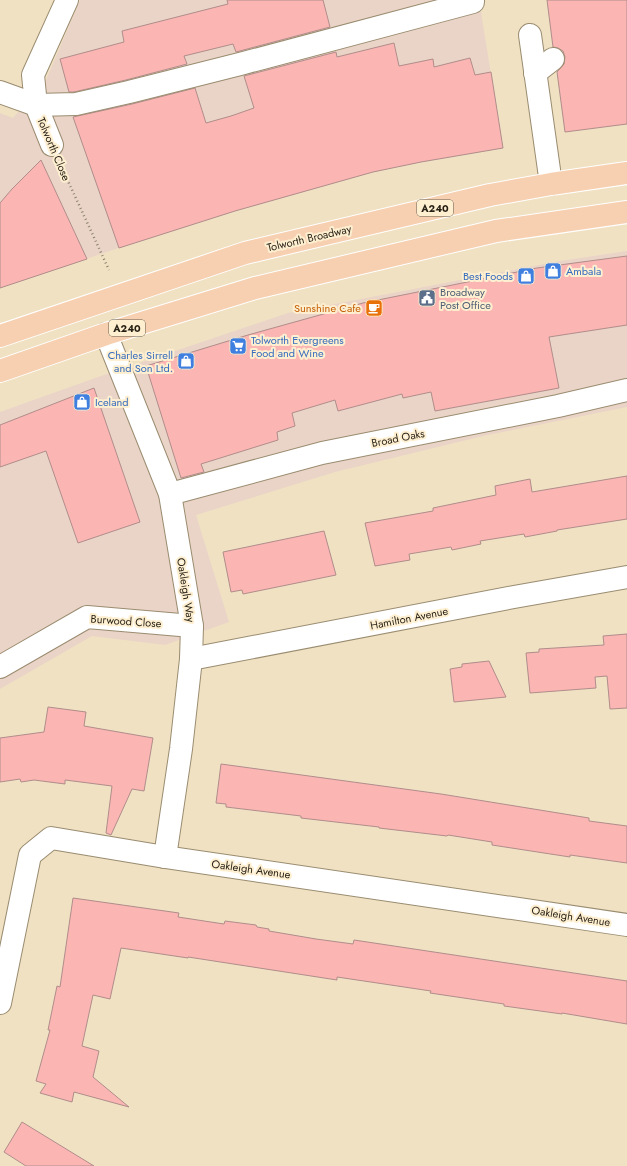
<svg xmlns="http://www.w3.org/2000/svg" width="627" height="1166" viewBox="0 0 627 1166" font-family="Jost,sans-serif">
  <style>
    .commercial { fill: #ead4c7 }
    .building { fill: #fbb5b2; stroke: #b08d8b }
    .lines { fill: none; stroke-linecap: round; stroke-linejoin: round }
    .minor-casing { stroke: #9a8c70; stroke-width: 24 }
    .major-casing { stroke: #fff; stroke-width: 24 }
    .path { stroke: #8d826d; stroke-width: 2.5; stroke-dasharray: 1 3; stroke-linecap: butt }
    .minor { stroke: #fff; stroke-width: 22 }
    .major { stroke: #f7d0b1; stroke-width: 22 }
    .labels { text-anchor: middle; stroke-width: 4; stroke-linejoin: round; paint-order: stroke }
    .shield { fill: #feefd0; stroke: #655d4c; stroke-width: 1 }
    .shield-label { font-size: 10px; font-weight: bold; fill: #241e13 }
    .street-label { font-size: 11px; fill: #241e13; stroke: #feefd0 }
    .shop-label { font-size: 11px; fill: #366cbe; stroke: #feefd0; text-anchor: start }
    .service-label { font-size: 11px; fill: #4e5e75; stroke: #feefd0; text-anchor: start }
    .food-label { font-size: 11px; fill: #c56008; stroke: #feefd0; text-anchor: end }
  </style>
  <rect width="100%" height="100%" fill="#f0e1c3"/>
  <g class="commercial">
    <polygon points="80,0 479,0 503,148 421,162 373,172 235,211 163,233 0,288 0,113 13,118 46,80"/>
    <polygon points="627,251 627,407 483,436 335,472 196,515 229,622 165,645 92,636 0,689 0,412 98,377 288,313 560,261"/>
  </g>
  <g class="building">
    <polygon points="227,0 323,0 330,27 236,52 233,44 184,56 187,64 126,80 74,92 69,92 60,59 124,42 122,31 228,4"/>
    <polygon points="547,0 627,0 627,124 565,132 557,72 564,64 565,57 563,51 558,48 553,47"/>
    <polygon points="394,43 399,66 433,59 434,67 470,58 475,75 491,72 503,148 421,162 373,172 235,211 119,248 73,117 132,104 195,88 206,123 231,116 254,108 244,76 336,52 337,57"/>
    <polygon points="41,160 87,259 0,288 0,203 12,189"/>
    <polygon points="627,256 627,325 549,337 559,388 435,411 431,392 403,398 402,394 338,411 335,400 292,413 295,426 277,432 278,440 201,464 204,472 181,478 146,366 248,335 363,303 537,268"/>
    <polygon points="94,388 140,522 78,543 46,451 0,467 0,425"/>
    <polygon points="627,476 627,519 557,530 557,531 525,537 524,534 480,541 481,544 452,550 451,547 409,554 410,560 375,566 365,523 433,511 433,508 496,495 495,486 530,479 532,492"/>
    <polygon points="324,531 336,575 243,594 242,590 231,592 223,552"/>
    <polygon points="627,634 627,708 610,709 607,676 595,677 596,688 530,693 526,653 539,652 539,649 604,645 603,636"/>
    <polygon points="489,661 506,697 454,702 450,669 462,667 462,664"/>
    <polygon points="48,707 86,712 84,726 153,738 144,791 132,789 111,835 106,833 112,786 65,780 65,784 34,780 21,782 20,779 0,782 0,738 44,732"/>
    <polygon points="221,764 441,794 589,818 589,821 627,826 627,863 570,855 570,857 492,845 492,842 448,835 447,836 379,828 379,827 301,818 301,816 226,807 226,804 216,803"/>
    <polygon points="73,898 179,913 178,917 224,924 225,921 256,925 257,927 269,929 269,931 316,939 353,944 354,940 627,981 627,1024 562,1013 562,1014 504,1006 504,1004 430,993 431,991 337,977 337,980 188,957 188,958 121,948 110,999 93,995 82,1046 99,1051 93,1077 129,1107 74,1092 72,1102 40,1093 46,1084 36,1081 50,1030 48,1030 57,986 60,987"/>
    <polygon points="22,1122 94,1166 26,1166 4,1152"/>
  </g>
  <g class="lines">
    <defs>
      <g id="minor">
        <polyline points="530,35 551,184"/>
        <polyline points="535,73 553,59"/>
        <polyline points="0,92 36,105 76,104 129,92 240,64 473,2 473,0"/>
        <polyline points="52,145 36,105 33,75 67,0"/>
        <polyline points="106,334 170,494 192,626 191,659 181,749 165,857"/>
        <polyline points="170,494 322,453 558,406 627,390"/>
        <polyline points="191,659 514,597 627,577"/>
        <polyline points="0,667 87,617 192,626"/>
        <polyline points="0,1003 30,855 51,838 165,857 627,925"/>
      </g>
      <g id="major">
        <polyline points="0,336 245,253 490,195 551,184 627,173"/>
        <polyline points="0,371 106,334 255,288 496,231 627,212"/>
      </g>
    </defs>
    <use href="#minor" class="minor-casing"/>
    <use href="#major" class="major-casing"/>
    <polyline class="path" points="62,168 109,270"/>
    <use href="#minor" class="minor"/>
    <use href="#major" class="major"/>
  </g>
  <defs>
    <symbol id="shop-square" viewBox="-11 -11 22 22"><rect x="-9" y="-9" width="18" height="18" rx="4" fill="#3f7fe0" stroke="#feefd0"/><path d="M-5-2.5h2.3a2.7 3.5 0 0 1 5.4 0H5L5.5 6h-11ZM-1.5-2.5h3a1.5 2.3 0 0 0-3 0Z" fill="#fff"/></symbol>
    <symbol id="civic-square" viewBox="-11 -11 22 22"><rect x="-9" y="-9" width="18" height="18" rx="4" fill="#5c6f8a" stroke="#feefd0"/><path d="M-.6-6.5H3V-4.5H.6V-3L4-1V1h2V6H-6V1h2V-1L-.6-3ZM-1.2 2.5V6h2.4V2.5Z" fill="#fff"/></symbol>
    <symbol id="cafe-square" viewBox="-11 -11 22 22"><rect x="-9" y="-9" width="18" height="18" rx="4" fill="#e8710a" stroke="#feefd0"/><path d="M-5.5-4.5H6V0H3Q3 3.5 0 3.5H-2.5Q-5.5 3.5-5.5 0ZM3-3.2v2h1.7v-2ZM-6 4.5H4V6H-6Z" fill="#fff"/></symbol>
    <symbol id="supermarket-square" viewBox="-11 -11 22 22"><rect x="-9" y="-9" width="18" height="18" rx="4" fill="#3f7fe0" stroke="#feefd0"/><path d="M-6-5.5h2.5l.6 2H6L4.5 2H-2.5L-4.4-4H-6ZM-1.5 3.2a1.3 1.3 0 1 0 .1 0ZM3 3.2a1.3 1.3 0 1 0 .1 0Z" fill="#fff"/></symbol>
  </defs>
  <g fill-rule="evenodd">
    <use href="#shop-square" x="543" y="261" width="20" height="20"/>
    <use href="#shop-square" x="516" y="266" width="20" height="20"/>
    <use href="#civic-square" x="417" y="288" width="20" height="20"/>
    <use href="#cafe-square" x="364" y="298" width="20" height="20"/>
    <use href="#supermarket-square" x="228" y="336" width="20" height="20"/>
    <use href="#shop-square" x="176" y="351" width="20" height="20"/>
    <use href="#shop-square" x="72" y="392" width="20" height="20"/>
  </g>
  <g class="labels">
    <g class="shield">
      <rect x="417" y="200" width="36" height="16" rx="3"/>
      <rect x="109" y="320" width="36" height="16" rx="3"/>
    </g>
    <g class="shield-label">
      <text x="435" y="212">A240</text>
      <text x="127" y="332">A240</text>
    </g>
    <g class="street-label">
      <text transform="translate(54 149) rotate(67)" y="4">Tolworth Close</text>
      <text transform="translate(309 238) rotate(-13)" y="4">Tolworth Broadway</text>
      <text transform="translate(398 438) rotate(-11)" y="4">Broad Oaks</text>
      <text transform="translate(186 590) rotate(81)" y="4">Oakleigh Way</text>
      <text transform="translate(409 618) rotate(-11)" y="4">Hamilton Avenue</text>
      <text transform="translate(126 621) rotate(4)" y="4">Burwood Close</text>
      <text transform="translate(251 869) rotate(8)" y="4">Oakleigh Avenue</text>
      <text transform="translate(571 916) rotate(9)" y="4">Oakleigh Avenue</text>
    </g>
    <g class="shop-label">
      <text x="566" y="275">Ambala</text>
      <text x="513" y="280" text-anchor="end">Best Foods</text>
      <text x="251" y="344">Tolworth Evergreens<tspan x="251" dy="13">Food and Wine</tspan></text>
      <text x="173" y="359" text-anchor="end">Charles Sirrell<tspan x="173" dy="13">and Son Ltd.</tspan></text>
      <text x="95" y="406">Iceland</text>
    </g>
    <g class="service-label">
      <text x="440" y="296">Broadway<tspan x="440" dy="13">Post Office</tspan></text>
    </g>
    <g class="food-label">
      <text x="361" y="312">Sunshine Cafe</text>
    </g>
  </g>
</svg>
